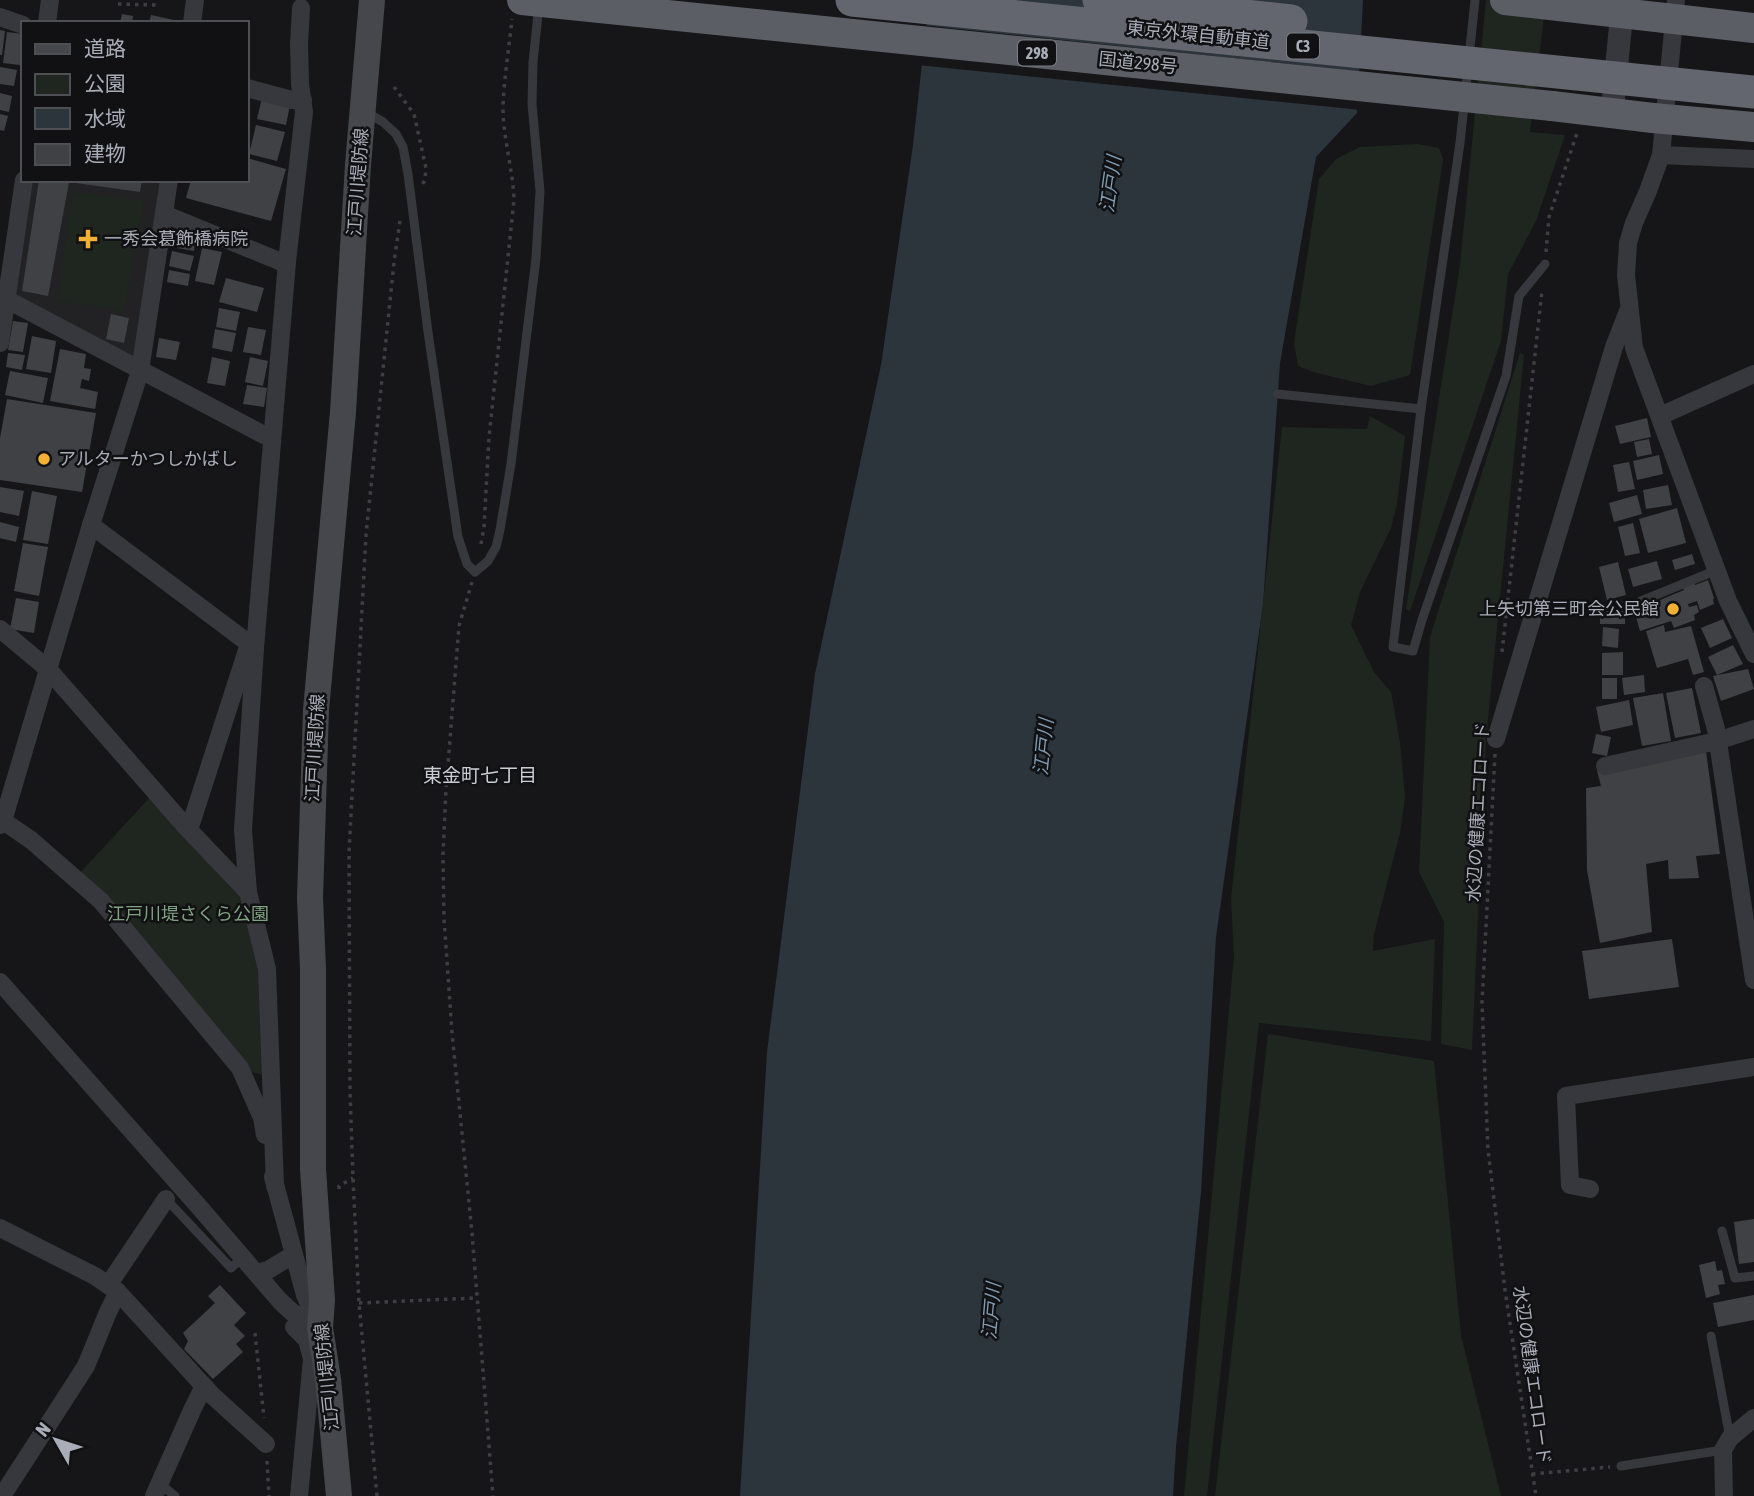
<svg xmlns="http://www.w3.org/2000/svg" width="1754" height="1496" viewBox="0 0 1754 1496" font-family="'Asap Condensed','Noto Sans JP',sans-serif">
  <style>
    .built { fill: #222225 }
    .green { fill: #1e261f }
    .water { fill: #2c353c }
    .pier { fill: #161618 }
    .building { fill: #404145 }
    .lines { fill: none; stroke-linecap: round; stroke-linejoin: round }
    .path { stroke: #3d3f44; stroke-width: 3.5; stroke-dasharray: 3.5 5; stroke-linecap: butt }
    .service { stroke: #37383d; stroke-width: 9 }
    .minor { stroke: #37383d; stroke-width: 18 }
    .tertiary { stroke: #37383d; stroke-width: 23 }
    .secondary { stroke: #45474d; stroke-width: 26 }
    .trunk { stroke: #5b5e65; stroke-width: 30 }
    .trunk-bridge { stroke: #5b5e65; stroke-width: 30 }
    .motorway-bridge { stroke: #63666e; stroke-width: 33 }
    .poi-dot { fill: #f2b134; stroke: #111113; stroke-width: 2.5 }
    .labels { text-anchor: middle; stroke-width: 5; stroke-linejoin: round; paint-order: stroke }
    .shield { fill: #111113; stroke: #7b7e86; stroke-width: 2 }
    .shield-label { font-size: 16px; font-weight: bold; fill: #a8adb8 }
    .street-label { font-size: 18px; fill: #a8adb8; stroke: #111113 }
    .poi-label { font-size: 18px; fill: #a8adb8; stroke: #111113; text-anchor: start }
    .park-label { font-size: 18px; fill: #7fa381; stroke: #111113 }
    .water-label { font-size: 19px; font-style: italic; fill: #7f9bb3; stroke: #111113 }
    .neighbourhood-label { font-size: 19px; fill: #c9ccd4; stroke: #111113 }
  </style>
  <rect width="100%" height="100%" fill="#161618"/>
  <polygon class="built" points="29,180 164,180 137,364 11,297"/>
  <g class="green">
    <polygon points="1486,0 1546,0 1530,132 1565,135 1536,221 1508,274 1501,341 1410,611 1406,609 1460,265"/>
    <polygon points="1418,144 1439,148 1443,160 1410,375 1371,386 1313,372 1298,366 1294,343 1319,179 1336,159 1360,147"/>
    <polygon points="73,192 144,200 124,312 57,300"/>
    <polygon points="1520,353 1524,355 1486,739 1472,1050 1441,1044 1444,922 1419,872 1430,637"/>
    <polygon points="1370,416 1405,436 1397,504 1391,528 1360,592 1351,625 1374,672 1391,692 1400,742 1405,797 1400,833 1374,934 1373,951 1435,939 1431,1041 1259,1023 1207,1496 1184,1496 1234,956 1231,899 1282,427 1367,429"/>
    <polygon points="152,795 241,895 261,965 264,1075 251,1072 79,874"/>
    <polygon points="1268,1034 1434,1061 1461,1335 1501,1496 1215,1496"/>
  </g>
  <polygon class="water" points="929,0 1363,0 1357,113 1316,157 1280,363 1263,604 1216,937 1201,1192 1176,1447 1173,1496 740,1496 767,1052 815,674 881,365 913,145"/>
  <polygon class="pier" points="922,25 1363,72 1361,110 918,65"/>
  <g class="building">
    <polygon points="122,14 133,16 132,23 120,23"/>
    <polygon points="151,15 174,20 173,23 149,23"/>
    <polygon points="0,30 5,31 2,55 0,55"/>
    <polygon points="7,32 23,34 20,65 3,63"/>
    <polygon points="0,67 17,70 14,86 0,84"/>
    <polygon points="0,93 12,96 9,112 0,110"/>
    <polygon points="262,98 290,105 286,125 257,119"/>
    <polygon points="0,114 8,116 4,131 0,130"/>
    <polygon points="256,125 285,132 277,161 249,154"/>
    <polygon points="247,158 286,169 271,221 186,198 191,180 247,180"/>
    <polygon points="39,180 142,180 140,192 69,182 48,296 22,291"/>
    <polygon points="180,231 196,234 194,251 177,248"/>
    <polygon points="202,248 222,252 214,285 195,281"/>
    <polygon points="172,251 194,256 190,271 169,266"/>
    <polygon points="169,270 190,274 188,286 167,282"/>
    <polygon points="226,278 264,288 257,312 219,302"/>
    <polygon points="219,308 240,312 236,331 216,327"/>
    <polygon points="111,314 129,318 124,343 106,339"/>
    <polygon points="13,321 28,323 23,352 8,350"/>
    <polygon points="248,327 266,330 261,355 243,352"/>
    <polygon points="215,329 236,333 232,352 212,348"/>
    <polygon points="32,336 56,341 51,373 26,369"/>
    <polygon points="159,338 180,342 176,360 156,357"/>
    <polygon points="60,349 86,354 84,368 91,369 89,381 82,379 80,388 98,392 95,409 50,401"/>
    <polygon points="8,353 25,355 22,370 6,367"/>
    <polygon points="212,357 230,361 225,386 207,383"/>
    <polygon points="250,357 268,361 263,386 245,382"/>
    <polygon points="10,371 48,378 43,403 5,395"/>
    <polygon points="247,385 267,388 264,407 243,404"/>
    <polygon points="7,399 96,413 82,492 0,480 0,438"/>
    <polygon points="1647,418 1651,437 1620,444 1615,426"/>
    <polygon points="1649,439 1652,454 1637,457 1634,442"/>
    <polygon points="1659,455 1663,474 1637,480 1633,461"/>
    <polygon points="1629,462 1635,489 1618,492 1613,465"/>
    <polygon points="1668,485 1672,505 1646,509 1643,490"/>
    <polygon points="0,487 24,491 19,516 0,512"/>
    <polygon points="32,491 57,496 48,544 23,540"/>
    <polygon points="1637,495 1642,514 1614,522 1609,503"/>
    <polygon points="1677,508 1686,543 1648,553 1639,519"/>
    <polygon points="0,522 19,527 16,542 0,538"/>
    <polygon points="1633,523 1640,553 1625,556 1618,527"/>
    <polygon points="23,543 48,547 39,596 14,591"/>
    <polygon points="1692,554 1695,564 1675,570 1672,560"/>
    <polygon points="1657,561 1662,579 1633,587 1628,569"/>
    <polygon points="1618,562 1626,595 1607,600 1599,567"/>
    <polygon points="1708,580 1714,598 1713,600 1714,604 1700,610 1697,601 1688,604 1689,607 1697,605 1699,612 1694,615 1695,620 1674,628 1671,621 1640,631 1636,617 1643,614 1641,608 1684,590 1683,588 1694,583 1695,585"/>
    <polygon points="16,598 39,602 34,633 10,629"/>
    <rect x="1600" y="611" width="25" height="13"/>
    <polygon points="1723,619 1732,638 1710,648 1701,628"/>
    <polygon points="1664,625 1665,632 1691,626 1704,672 1693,675 1688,659 1657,668 1646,631"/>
    <polygon points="1603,627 1619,629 1618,648 1602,646"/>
    <polygon points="1733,645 1743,664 1717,675 1708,657"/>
    <polygon points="1623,652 1623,675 1602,675 1602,653"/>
    <polygon points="1748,669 1754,689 1721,701 1713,676"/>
    <polygon points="1644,675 1645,692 1624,695 1622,678"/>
    <rect x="1602" y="678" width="15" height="21"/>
    <polygon points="1692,688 1701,733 1675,738 1666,693"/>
    <polygon points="1663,693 1671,741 1642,746 1633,698"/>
    <polygon points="1629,700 1633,725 1601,732 1596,707"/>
    <polygon points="1596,734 1611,737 1607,756 1592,753"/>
    <polygon points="1706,751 1720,854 1696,856 1699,878 1669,879 1668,860 1646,864 1652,932 1600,943 1587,870 1586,788 1601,786 1597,771"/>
    <polygon points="1672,939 1679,987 1589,999 1582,951"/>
    <polygon points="1754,1219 1754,1262 1739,1264 1734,1222"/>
    <polygon points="1715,1261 1717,1271 1722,1270 1725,1284 1718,1285 1720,1294 1706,1298 1699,1265"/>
    <polygon points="220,1285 246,1313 234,1325 245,1336 236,1344 243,1352 213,1379 184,1349 188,1341 183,1333 215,1303 208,1296"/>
    <polygon points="1754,1295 1754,1320 1718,1327 1713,1303"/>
  </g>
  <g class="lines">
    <g class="path">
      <polyline points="118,4 156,5"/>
      <polyline points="394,87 414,114 426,168 425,180 422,185"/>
      <polyline points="1546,252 1549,217 1577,133"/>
      <path d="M481,544L484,527L489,437L514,200C513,169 503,139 503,107C504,78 509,48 512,19"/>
      <polyline points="472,582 459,626 446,789 443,855 444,918 452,1033 472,1233 493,1496"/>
      <polyline points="1502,652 1542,291"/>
      <polyline points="1495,754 1482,1003 1488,1150 1505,1290 1536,1496"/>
      <polyline points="339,1189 339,1186 353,1178"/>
      <polyline points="359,1303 476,1298"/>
      <polyline points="255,1333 264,1418"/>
      <polyline points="267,1461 269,1496"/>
      <polyline points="1532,1474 1610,1467"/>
      <polyline points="377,1496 359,1303 353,1178 350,1091 349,852 366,535 394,262 400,221"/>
    </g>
    <g class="service">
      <polyline points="1475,0 1460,143 1421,409 1393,647 1413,651 1422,620 1506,376 1519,296 1545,264"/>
      <polyline points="366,112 383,122 396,134 403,147 408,174 428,332 458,537 467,564 475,572 488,561 496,547 500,530 511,464 536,258 540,191 532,104 533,62 539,5"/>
      <polyline points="1278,394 1421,409"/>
      <polyline points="1641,601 1717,570"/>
      <polyline points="166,1199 231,1268 243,1257"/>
      <polyline points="1722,1231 1735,1278 1754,1276"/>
      <polyline points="1711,1336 1730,1438"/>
      <polyline points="1621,1466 1723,1450"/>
      <polyline points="159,1483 175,1496"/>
    </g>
    <g class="minor">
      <polyline points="1676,0 1661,155 1648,191 1634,223 1628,243 1626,275 1634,348 1728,601 1754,654"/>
      <polyline points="0,17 23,25"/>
      <polyline points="47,23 50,0"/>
      <polyline points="192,23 195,0"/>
      <polyline points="247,88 292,100 303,100"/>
      <polyline points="1661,155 1754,159"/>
      <polyline points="164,214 279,261 287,262"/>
      <polyline points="0,296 264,435 271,435"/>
      <polyline points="0,343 24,180"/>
      <polyline points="1660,416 1754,374"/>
      <polyline points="91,525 255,648 243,830 248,892 267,969 275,1186"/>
      <polyline points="0,629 48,669 186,827 248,892"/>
      <polyline points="255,648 287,262 304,112 300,84 299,44 301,8"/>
      <polyline points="1704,686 1716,729 1754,980"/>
      <polyline points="1496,739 1614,347 1628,311"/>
      <polyline points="1605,766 1717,741 1754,729"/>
      <polyline points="3,821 31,840 101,901 240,1068 262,1118 265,1135"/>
      <polyline points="0,825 3,821 91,525 140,371 169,180"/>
      <polyline points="189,830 249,644"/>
      <polyline points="0,982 201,1209 280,1301 292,1312 320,1328"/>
      <polyline points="273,1177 305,1295 318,1324"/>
      <polyline points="1590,1189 1570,1185 1566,1096 1754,1067"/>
      <polyline points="0,1228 95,1276 118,1292 213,1396 266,1444"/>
      <polyline points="256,1273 268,1270 293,1255"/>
      <polyline points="109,1284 166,1199"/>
      <polyline points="294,1327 307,1340 312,1359 299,1496"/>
      <polyline points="2,1496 86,1366 108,1312 118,1292"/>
      <polyline points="154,1496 193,1408 204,1386"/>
      <polyline points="1724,1496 1723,1450 1730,1438 1754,1418"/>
    </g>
    <polyline class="tertiary" points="1612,114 1623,0"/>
    <polyline class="secondary" points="339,1496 328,1379 320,1328 322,1300 313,1169 313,969 310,898 316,710 343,412 358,165 372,0"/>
    <g class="trunk">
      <polyline points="1505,0 1665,18"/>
      <polyline points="1552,106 1653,118"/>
    </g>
    <g class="trunk-bridge">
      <polyline points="522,0 1552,106"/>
      <polyline points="1665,18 1754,28"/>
      <polyline points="1653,118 1754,127"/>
    </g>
    <g class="motorway-bridge">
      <polyline points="852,0 1754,92"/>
      <polyline points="1099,0 1291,21"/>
    </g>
  </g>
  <g class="poi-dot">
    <path d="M84.5 228.5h7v7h7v7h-7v7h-7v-7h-7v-7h7z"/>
    <circle cx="44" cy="459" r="7"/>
    <circle cx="1673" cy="609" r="7"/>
  </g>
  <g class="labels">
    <g class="shield">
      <rect x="1287" y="33.5" width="32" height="25" rx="5"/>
      <rect x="1018" y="40.5" width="38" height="25" rx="5"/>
    </g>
    <g class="shield-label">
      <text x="1303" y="52">C3</text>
      <text x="1037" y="59">298</text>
    </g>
    <g class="street-label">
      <text transform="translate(1198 35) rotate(6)" y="6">東京外環自動車道</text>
      <text transform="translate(1138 63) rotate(6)" y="6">国道298号</text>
      <text transform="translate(358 182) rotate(-86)" y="6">江戸川堤防線</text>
      <text transform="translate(315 748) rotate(-87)" y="6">江戸川堤防線</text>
      <text transform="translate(1478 812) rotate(-87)" y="6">水辺の健康エコロード</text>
      <text transform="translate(1532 1375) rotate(82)" y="6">水辺の健康エコロード</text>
      <text transform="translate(327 1377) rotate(-96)" y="6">江戸川堤防線</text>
    </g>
    <g class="poi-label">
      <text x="104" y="245">一秀会葛飾橋病院</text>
      <text x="58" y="465">アルターかつしかばし</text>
      <text x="1659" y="615" text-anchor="end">上矢切第三町会公民館</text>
    </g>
    <g class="park-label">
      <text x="188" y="920">江戸川堤さくら公園</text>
    </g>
    <g class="water-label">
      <text transform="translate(1110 184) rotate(-82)" y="7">江戸川</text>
      <text transform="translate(1043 747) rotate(-84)" y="7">江戸川</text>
      <text transform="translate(991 1311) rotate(-85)" y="7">江戸川</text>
    </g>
    <g class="neighbourhood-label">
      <text x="480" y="782">東金町七丁目</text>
    </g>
  </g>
  <rect x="21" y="21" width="228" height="161" fill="#111113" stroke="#4d4f55" stroke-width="2"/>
  <rect x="35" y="44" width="35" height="10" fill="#45474d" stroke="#4d4f55" stroke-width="2"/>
  <text x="84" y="56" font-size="21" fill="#a8adb8">道路</text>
  <rect x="35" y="74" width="35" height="21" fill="#1e261f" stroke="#4d4f55" stroke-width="2"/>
  <text x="84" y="91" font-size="21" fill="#a8adb8">公園</text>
  <rect x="35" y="108" width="35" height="21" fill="#2c353c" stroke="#4d4f55" stroke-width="2"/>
  <text x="84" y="126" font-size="21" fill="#a8adb8">水域</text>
  <rect x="35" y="144" width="35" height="21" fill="#404145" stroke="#4d4f55" stroke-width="2"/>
  <text x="84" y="161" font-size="21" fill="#a8adb8">建物</text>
  <g transform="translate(56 1440) rotate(309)" stroke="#111113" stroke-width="5" paint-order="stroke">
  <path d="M0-5L12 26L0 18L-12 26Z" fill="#a8adb8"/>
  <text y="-10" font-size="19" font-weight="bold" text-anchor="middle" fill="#a8adb8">N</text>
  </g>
</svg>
